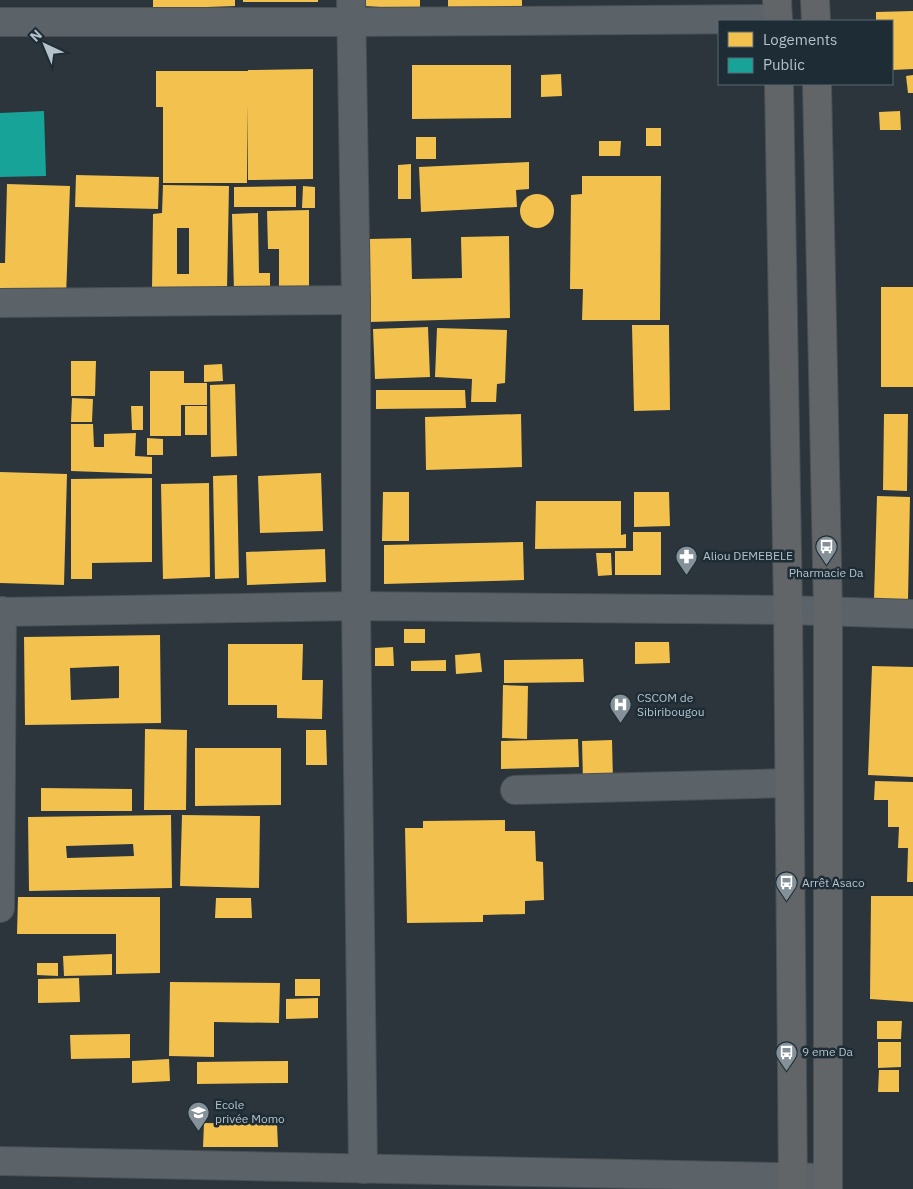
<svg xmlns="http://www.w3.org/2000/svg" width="913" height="1189" viewBox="0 0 913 1189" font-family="'IBM Plex Sans',sans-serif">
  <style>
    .homes { fill: #f2c14e; fill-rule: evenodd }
    .public { fill: #17a398 }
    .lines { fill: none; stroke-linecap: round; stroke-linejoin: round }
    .minor-casing { stroke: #495055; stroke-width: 30 }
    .highway-casing { stroke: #485156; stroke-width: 30 }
    .minor { stroke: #5b6368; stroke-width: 28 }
    .highway { stroke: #616568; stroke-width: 28 }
    .labels { text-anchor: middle; stroke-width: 5; stroke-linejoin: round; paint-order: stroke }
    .poi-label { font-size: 12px; fill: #b5c2cb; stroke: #1e2c36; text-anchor: start }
  </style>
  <rect width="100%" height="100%" fill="#2b353b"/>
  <g class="homes">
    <polygon points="153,0 235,0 235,6 153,9"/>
    <rect x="243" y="0" width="75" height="2"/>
    <polygon points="365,0 420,0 420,18 379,17 380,7 365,6"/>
    <polygon points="448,0 522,0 522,9 448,8"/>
    <polygon points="913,11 913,69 892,70 892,21 876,21 876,12"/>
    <polygon points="412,65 511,65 511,118 412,119"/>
    <polygon points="313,69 313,179 248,180 247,104 247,183 163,183 163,107 156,107 156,71 248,71 248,70"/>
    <polygon points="561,74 562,96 541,97 541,75"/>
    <polygon points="913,75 913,93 908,93 906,76"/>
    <polygon points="900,111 901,130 880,130 879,112"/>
    <rect x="646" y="128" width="15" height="18"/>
    <rect x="416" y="137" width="20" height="22"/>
    <polygon points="599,141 621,141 620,156 599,156"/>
    <polygon points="529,162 529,189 516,190 517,207 421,212 419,167"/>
    <polygon points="411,164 411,199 398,199 398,165"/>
    <polygon points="76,175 159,177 158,209 75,207"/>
    <polygon points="582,176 661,176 660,320 582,320 583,289 570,289 571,195 582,194"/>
    <polygon points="7,184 70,186 66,297 0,295 0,263 5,263"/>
    <path d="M163,185L229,186L227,290L152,289L153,214L162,213ZM177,228H189V274H177Z"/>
    <polygon points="296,186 296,207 234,207 234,187"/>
    <polygon points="303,186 315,187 315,208 302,208"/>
    <circle cx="537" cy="211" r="17"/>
    <polygon points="309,210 309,292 279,292 279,249 268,249 267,211"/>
    <polygon points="258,213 259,273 270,273 270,290 234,291 232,214"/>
    <polygon points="509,236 510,318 370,322 369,239 411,238 412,279 462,278 461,237"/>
    <rect x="881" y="287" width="32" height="100"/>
    <polygon points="632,325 669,325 670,410 634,411"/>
    <polygon points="428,327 430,377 375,379 373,329"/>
    <polygon points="437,328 507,330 505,383 497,384 496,402 471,402 472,379 435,377"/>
    <polygon points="71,361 96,361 95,396 71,396"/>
    <polygon points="222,364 223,381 204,382 204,365"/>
    <polygon points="150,371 184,371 184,383 207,383 207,405 181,405 181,436 150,436"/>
    <polygon points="235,384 237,456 211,457 210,385"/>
    <polygon points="376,390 465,390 466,408 376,409"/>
    <polygon points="72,398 93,399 92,422 71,422"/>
    <polygon points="131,406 143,406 143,430 132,430"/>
    <rect x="185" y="406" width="22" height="29"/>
    <polygon points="521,414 522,467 426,470 425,417"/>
    <polygon points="884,414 908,414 907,491 883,490"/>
    <polygon points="71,424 93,424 94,447 104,447 104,434 136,433 135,456 152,457 152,474 71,471"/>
    <polygon points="147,438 163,439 163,455 147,455"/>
    <polygon points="0,472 67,474 64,585 0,583"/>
    <polygon points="321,473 323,531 260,533 258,476"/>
    <polygon points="237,475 239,578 215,579 213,476"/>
    <polygon points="152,478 152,562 92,563 92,579 71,579 71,479"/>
    <polygon points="209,483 210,577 163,579 161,484"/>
    <polygon points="383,492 409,492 409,541 382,541"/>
    <polygon points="634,492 669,492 670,526 634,527"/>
    <polygon points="877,496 910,497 908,600 874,600"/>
    <polygon points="536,501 621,501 621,535 626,534 626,548 535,549"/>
    <polygon points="633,532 661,532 661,575 615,575 615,551 633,551"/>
    <polygon points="523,542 524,580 384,584 384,545"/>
    <polygon points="325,549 326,582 247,585 246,552"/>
    <polygon points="596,553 611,553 612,575 598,576"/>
    <rect x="404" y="629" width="21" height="14"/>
    <path d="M160,635L161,723L25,725L24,637ZM119,666V698L71,700L70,668Z"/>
    <polygon points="635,642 669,642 670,663 635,664"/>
    <polygon points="228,644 303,644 302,680 323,680 322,719 277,718 277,705 228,705"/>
    <polygon points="393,647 394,666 375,666 375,648"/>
    <polygon points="480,653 482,672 456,674 455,655"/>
    <polygon points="583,659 584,682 504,683 504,660"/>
    <polygon points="446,660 446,671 411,671 411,661"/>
    <polygon points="872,666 913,667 913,777 868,775"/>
    <polygon points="503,685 528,686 527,739 502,738"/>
    <polygon points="145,729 187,730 186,810 144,810"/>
    <polygon points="306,730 326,730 327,765 306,765"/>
    <polygon points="578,739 579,767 501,769 501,741"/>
    <polygon points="612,740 613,781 583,782 582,741"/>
    <polygon points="195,748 281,748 281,805 195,806"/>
    <polygon points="875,781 913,782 913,882 907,882 908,848 898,848 899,827 888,827 888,800 874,800"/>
    <polygon points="41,788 132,789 132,811 41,811"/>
    <path d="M171,815L172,888L29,891L28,817ZM133,844L134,856L67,858L66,846Z"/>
    <polygon points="182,815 260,816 259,888 180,886"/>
    <polygon points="505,820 505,831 535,831 536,861 543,862 544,900 525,901 525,914 483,915 483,922 407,923 405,828 423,828 423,821"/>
    <polygon points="871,896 913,896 913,1002 870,999"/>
    <polygon points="18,897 160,897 160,973 116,974 116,934 17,934"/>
    <polygon points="216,898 251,898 252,918 215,918"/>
    <polygon points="112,954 112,975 64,976 63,956"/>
    <polygon points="37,963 58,963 58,976 37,975"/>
    <polygon points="79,978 80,1002 38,1003 38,979"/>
    <rect x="295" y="979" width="25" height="17"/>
    <polygon points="170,982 280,983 279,1023 214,1022 214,1057 169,1056"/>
    <polygon points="318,998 318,1018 286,1019 286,999"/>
    <polygon points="877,1021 902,1021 901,1039 877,1039"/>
    <polygon points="130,1034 130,1058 71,1059 70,1035"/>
    <polygon points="878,1042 901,1042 901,1067 878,1068"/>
    <polygon points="169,1059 170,1081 132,1083 132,1061"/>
    <polygon points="288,1061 288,1083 197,1084 197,1062"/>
    <polygon points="879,1070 899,1070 899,1092 878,1092"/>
    <polygon points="204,1123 277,1124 278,1147 203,1147"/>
  </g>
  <polygon class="public" points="44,111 46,176 0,177 0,113"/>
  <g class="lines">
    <defs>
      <g id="minor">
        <polyline points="351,0 356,300 356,606 363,1169"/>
        <polyline points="0,22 351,22 778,19"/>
        <polyline points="0,303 356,300"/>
        <polyline points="0,612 356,606 788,610 913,614"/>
        <polyline points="515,790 789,783"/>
        <polyline points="0,908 2,611"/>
        <polyline points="0,1161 828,1178"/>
      </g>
      <g id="highway">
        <polyline points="777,0 778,21"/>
        <polyline points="815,0 816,21"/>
        <polyline points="779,84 788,610 793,1189"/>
        <polyline points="817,84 828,611 828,1189"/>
      </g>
    </defs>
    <use href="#minor" class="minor-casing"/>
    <use href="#highway" class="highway-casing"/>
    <use href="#minor" class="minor"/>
    <use href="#highway" class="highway"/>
  </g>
  <defs>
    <symbol id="bus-pin" viewBox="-11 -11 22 30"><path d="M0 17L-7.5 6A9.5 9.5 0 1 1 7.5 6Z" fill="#859199" stroke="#1e2c36"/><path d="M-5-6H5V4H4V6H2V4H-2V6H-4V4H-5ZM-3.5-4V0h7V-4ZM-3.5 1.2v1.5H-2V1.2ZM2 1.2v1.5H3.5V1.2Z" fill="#fff"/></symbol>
    <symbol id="pharmacy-pin" viewBox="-11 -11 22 30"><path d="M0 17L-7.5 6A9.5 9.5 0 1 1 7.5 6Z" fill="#859199" stroke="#1e2c36"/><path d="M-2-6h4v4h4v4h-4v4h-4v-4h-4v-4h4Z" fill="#fff"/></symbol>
    <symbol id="hospital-pin" viewBox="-11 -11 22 30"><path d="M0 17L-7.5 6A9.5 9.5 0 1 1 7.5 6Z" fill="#859199" stroke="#1e2c36"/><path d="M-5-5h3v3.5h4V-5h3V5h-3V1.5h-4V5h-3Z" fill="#fff"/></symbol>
    <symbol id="school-pin" viewBox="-11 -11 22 30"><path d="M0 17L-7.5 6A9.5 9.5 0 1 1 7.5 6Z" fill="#859199" stroke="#1e2c36"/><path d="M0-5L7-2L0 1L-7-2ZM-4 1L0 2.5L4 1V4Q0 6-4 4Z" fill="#fff"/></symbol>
  </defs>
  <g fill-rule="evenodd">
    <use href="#bus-pin" x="814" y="534" width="25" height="34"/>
    <use href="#pharmacy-pin" x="674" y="544" width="25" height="34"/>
    <use href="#hospital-pin" x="608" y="692" width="25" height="34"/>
    <use href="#bus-pin" x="774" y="870" width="25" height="34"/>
    <use href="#bus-pin" x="774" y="1040" width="25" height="34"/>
    <use href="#school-pin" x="186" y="1100" width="25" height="34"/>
  </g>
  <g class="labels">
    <g class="poi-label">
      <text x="703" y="560">Aliou DEMEBELE</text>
      <text x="826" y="577" text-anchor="middle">Pharmacie Da</text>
      <text x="637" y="702">CSCOM de<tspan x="637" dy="14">Sibiribougou</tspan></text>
      <text x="802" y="887">Arrêt Asaco</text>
      <text x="802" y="1056">9 eme Da</text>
      <text x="215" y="1109">Ecole<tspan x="215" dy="14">privée Momo</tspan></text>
    </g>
  </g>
  <rect x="718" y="20" width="175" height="65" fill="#1e2c36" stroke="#5a6872"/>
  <rect x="728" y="32" width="25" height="15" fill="#f2c14e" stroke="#5a6872"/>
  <text x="763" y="45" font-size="15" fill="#b5c2cb">Logements</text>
  <rect x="728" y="58" width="25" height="15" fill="#17a398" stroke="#5a6872"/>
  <text x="763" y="70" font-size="15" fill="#b5c2cb">Public</text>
  <g transform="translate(45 45) rotate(316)" stroke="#1e2c36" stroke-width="4" paint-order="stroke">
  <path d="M0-4L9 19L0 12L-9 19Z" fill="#b5c2cb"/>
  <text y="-8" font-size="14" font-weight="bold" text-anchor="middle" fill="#b5c2cb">N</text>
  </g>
</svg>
